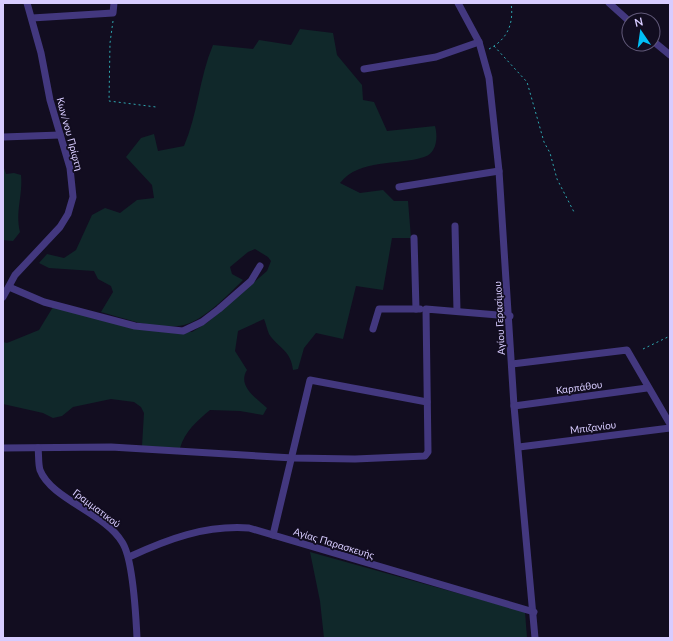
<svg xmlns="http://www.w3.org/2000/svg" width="673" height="641" viewBox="0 0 673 641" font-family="Lato,sans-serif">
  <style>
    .green { fill: #10282a }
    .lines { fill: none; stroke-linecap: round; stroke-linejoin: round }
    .path { stroke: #2ea8b1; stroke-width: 1; stroke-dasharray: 2 3; stroke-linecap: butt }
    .minor { stroke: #43387f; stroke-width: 7 }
    .labels { text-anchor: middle; stroke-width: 3.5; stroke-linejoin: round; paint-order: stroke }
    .street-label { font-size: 10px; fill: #d8ccff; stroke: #120d20 }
  </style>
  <rect width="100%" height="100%" fill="#120d20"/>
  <g class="green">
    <path d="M300,29L333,33L337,55L362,85L363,100L374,102L387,131L435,126C438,137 437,153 424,157C397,166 360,158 340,183L360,193L383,190L394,201H408L411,238H392L383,290L356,286L343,339L316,333L304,348L298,369L293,370C291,350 278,348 269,334C267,329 266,324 264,319L238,331L235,351L247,370C237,386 256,398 267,408L263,415L240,411L210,410C197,421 185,431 180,448L142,446L144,413L141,407L134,402L111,399L73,407L62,416L53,418L43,413L3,404V342L7,343L39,330L53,307L179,332H192L208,322L267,271L271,261L268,257L255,249L248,252L230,267L232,274L243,280C228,295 204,320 184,325C157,331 127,319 101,312L113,292L111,286L98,279L94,271L49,268L39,263L47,254L64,258L76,250L92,215L105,208L120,213L137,200L154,198L152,185L126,157L141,138L154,134L158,151L184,146C198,114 199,78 213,45L253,49L259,40L291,45Z"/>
    <path d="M3,165L6,174L14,173L21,175C23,196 15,211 20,232L13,241L3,240Z"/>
    <polygon points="310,552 525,612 527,638 324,638 320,601"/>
  </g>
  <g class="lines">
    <g class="path">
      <polyline points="113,21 110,43 109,101 156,107"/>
      <polyline points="494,46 527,82 544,142 550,153 557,179 575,214"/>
      <path d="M489,49C508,39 514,23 511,3"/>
      <polyline points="643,349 670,336"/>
    </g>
    <g class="minor">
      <polyline points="458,3 479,42 489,78 499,171 514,406 535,638"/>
      <polyline points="609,3 629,21"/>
      <polyline points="32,18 113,13 114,3"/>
      <polyline points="653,41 670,55"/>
      <polyline points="364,69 436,57 479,42"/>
      <polyline points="3,137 60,135"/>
      <polyline points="399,187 499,171"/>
      <polyline points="455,226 457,311"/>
      <polyline points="414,238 416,309"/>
      <polyline points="9,287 44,302 135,326 183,331 202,322 219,309 251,281 260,266"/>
      <polyline points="3,297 15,275 60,227 68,214 73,197 70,168 50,100 41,53 27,3"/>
      <polyline points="373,329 379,309 420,309"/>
      <polyline points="512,364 627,350 670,424"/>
      <polyline points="514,406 647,388"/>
      <polyline points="519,447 670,428"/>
      <polyline points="3,448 111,447 293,458 355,459 425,456 428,452 426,309 510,316"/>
      <path d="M38,448C39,455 38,463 40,470C51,499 105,513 122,542C133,558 136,617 137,638"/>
      <polyline points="273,535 310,380 427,402"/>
      <path d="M129,557C168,539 205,525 249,528L534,612"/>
    </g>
  </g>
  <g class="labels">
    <g class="street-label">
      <text transform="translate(70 134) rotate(75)" y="4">Κων/νου Πρίφτη</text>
      <text transform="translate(499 318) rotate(-93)" y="4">Αγίου Γερασίμου</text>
      <text transform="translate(579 387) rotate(-8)" y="4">Καρπάθου</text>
      <text transform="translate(593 427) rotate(-7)" y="4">Μπιζανίου</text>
      <text transform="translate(97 508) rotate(37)" y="4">Γραμματικού</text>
      <text transform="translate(334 543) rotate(17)" y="4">Αγίας Παρασκευής</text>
    </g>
  </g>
  <rect width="673" height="641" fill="none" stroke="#d8ccff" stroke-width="8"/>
  <g transform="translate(641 32) rotate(347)"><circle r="19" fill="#120d20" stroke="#615979"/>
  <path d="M0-3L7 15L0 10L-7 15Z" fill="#01bff6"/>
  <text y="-6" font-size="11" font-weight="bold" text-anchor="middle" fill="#d8ccff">N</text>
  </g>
</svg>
